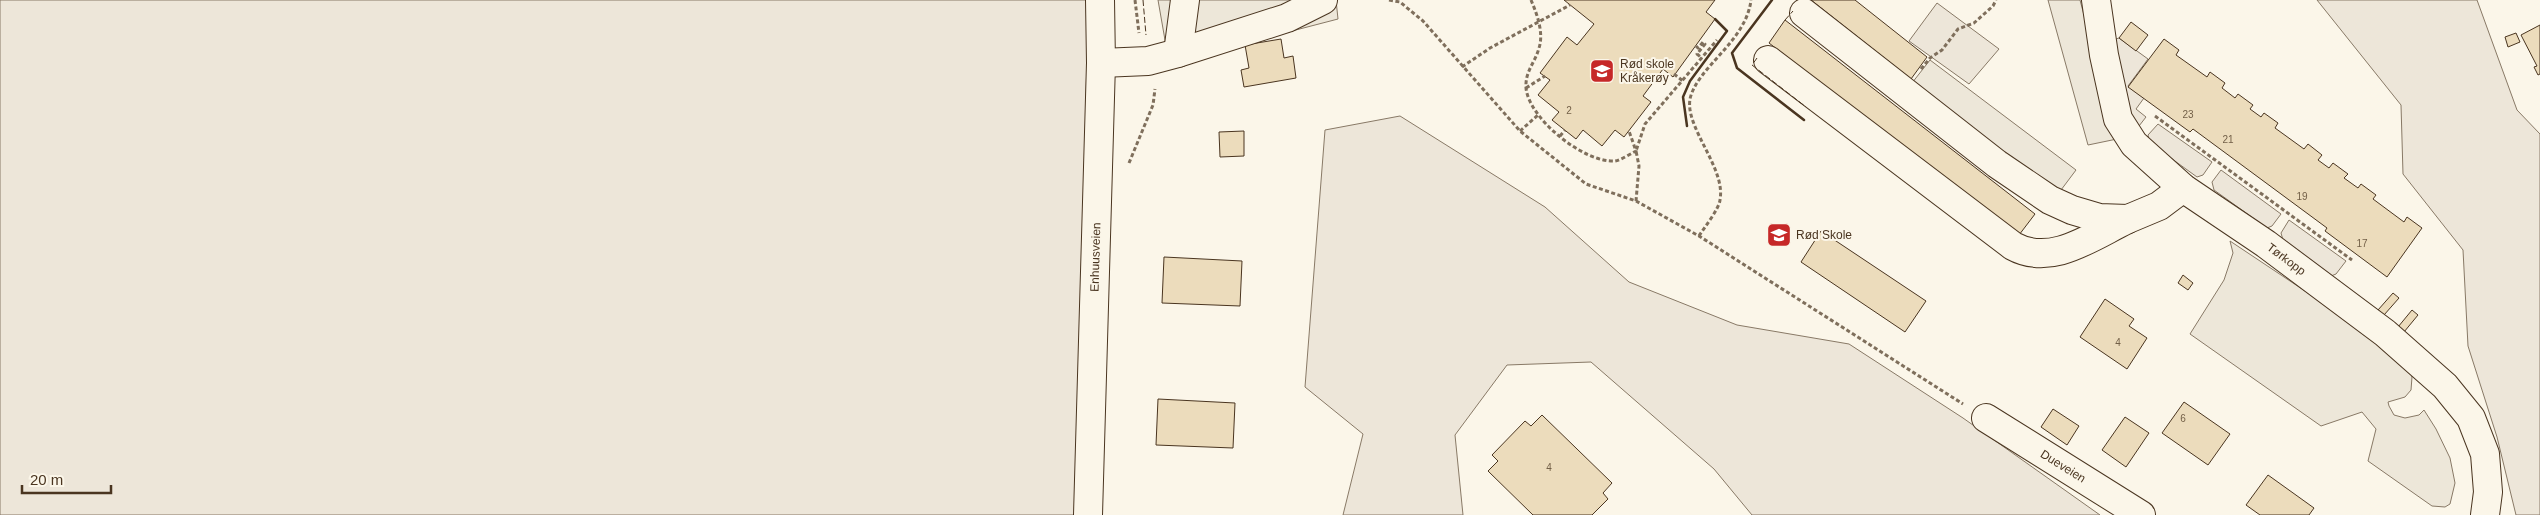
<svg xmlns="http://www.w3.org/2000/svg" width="2540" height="515" viewBox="0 0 2540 515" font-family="Helvetica,sans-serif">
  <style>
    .green { fill: #ede6d9; stroke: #887966 }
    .parking { fill: #ede7d9; stroke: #887966 }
    .building { fill: #ecdcbc; stroke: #4a3520 }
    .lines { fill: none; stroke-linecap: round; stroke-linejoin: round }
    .minor-casing { stroke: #4a3520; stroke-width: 30 }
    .major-casing { stroke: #4a3520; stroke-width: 30 }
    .path { stroke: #7f6f5c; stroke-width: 3; stroke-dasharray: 4 2.5; stroke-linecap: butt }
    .minor { stroke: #fbf6e9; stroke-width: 28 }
    .major { stroke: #fbf6e9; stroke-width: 28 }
    .fence { stroke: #4a3520; stroke-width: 1; stroke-dasharray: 6 2.5; stroke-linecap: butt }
    .wall { stroke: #4a3520; stroke-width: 2.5 }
    .labels { text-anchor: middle; stroke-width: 4; stroke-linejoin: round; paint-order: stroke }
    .number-label { font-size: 10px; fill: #725f47 }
    .poi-label { font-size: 12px; fill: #4a3520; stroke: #fbf6e9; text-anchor: start }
    .street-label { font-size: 12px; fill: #4a3520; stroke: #fbf6e9 }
  </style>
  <rect width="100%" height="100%" fill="#fbf6e9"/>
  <g class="green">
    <polygon points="0,0 1088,0 1078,515 0,515"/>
    <polygon points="2317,0 2477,0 2517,110 2540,134 2540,515 2516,515 2497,437 2468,346 2463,250 2403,174 2401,105"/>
    <polygon points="1937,3 1999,49 1969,84 1909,41"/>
    <polygon points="2119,38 2148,59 2128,86 2144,98 2136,109 2146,117 2139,126 2131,124 2113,40"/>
    <polygon points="1400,116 1545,207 1629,282 1737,325 1849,344 1963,418 2100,515 1752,515 1714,469 1591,362 1507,365 1455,435 1463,515 1343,515 1363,434 1305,387 1325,130"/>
    <polygon points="2158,124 2212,162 2203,175 2197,177 2150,143 2148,135"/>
    <polygon points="2221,170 2281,214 2272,226 2267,228 2214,190 2212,182"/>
    <polygon points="2289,220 2346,261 2336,274 2331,276 2283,240 2281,233"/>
  </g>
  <g class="parking">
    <polygon points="1158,0 1336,0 1338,19 1169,63"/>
    <polygon points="2048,0 2080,0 2117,139 2088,145"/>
    <polygon points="1930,60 2076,170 2058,194 1912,83"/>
    <polygon points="2230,241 2374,337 2408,366 2412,377 2411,390 2405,397 2388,402 2389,406 2394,415 2405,418 2419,415 2424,410 2436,429 2450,458 2455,483 2450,504 2445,507 2432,506 2368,461 2376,429 2362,412 2321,426 2190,334 2224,280 2233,253"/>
  </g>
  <g class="building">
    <polygon points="1564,0 1715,0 1706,12 1715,19 1673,77 1663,69 1643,96 1651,102 1624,137 1615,130 1602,146 1583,130 1576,139 1552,120 1559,112 1538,95 1550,80 1540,73 1567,37 1577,45 1594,24"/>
    <polygon points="1811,0 1855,0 1927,57 1911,79"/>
    <polygon points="1785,20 2035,214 2019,235 1769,43"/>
    <polygon points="2131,22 2148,35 2136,51 2119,38"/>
    <polygon points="2540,25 2540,74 2538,75 2534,67 2537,66 2521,35"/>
    <polygon points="2516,33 2520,42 2508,47 2505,37"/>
    <polygon points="1281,39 1284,58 1293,56 1296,78 1244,87 1241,70 1249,68 1245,45"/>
    <polygon points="2164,39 2179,50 2176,55 2207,77 2210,72 2225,83 2222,88 2235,98 2238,94 2253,105 2250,109 2261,117 2264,113 2278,123 2275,128 2304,149 2308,144 2322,155 2318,160 2329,168 2333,163 2348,174 2344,178 2358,188 2361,184 2376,195 2373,199 2404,222 2407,217 2422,228 2387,277 2325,231 2327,228 2193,129 2190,132 2128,87"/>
    <polygon points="1244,131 1244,156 1220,157 1219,132"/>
    <polygon points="1821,231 1926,301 1905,332 1801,262"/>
    <polygon points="1164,257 1242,261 1240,306 1162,303"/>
    <polygon points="2183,275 2193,283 2188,290 2178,283"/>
    <polygon points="2393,293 2399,298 2384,315 2378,310"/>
    <polygon points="2105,299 2134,319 2129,326 2147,338 2127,369 2080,337"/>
    <polygon points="2412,310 2418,315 2404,332 2398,327"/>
    <polygon points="1158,399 1235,403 1233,448 1156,445"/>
    <polygon points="2184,402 2230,434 2208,465 2162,433"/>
    <polygon points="2053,409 2079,426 2067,445 2041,427"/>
    <polygon points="1542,415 1612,483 1603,493 1608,499 1592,515 1533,515 1488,471 1498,461 1492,455 1525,421 1531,426"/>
    <polygon points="2125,417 2149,433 2126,467 2102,450"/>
    <polygon points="2268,475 2314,508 2309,515 2260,515 2246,505"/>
  </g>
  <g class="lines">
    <defs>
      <g id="minor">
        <path id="s1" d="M2096,0L2104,55L2118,119L2134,144L2183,188L2266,244L2385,333L2445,386L2471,418L2485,454L2488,492L2485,515"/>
        <polyline points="1804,13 1997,164 2050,200 2072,210 2099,218 2128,219 2159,206 2183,188"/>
        <polyline points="1178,53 1185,0"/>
        <path d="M1768,60L2013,246C2051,267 2091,237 2126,220"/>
        <polyline points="1101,63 1148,61 1178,53 1287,18 1323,0"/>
        <path id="s2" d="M1986,418L2141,515"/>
      </g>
      <g id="major">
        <path id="s3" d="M1088,515L1101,63L1100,0"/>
      </g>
    </defs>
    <use href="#minor" class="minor-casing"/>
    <use href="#major" class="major-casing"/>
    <g class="path">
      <polyline points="1135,0 1139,33"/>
      <polyline points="1389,0 1400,2 1423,21 1520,131 1586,184 1636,201 1699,236 1963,404"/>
      <path d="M1531,0C1537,14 1544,33 1539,48C1535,63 1525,71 1526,88C1529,119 1584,163 1615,161C1621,160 1630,154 1636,151L1629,131"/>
      <polyline points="1696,46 1698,48 1703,42 1705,44 1697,54 1702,58"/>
      <polyline points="1462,67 1490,48 1570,5"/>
      <polyline points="1921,69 1930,58 1942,50 1958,29 1974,23 1993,6 1996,0"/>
      <polyline points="1674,74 1683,81"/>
      <polyline points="1526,88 1545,76"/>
      <polyline points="2155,116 2352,260"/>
      <polyline points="1520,131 1538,115"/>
      <polyline points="1560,136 1565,130"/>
      <polyline points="1129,163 1153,105 1155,89"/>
      <polyline points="1636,201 1639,166 1636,151 1645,124 1717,40"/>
      <path d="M1699,236C1704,228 1719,209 1720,200C1726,168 1685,128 1690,99C1697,67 1746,42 1751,0"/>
    </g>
    <use href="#minor" class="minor"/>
    <use href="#major" class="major"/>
    <g class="fence">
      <polyline points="1143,0 1146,35"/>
      <polyline points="1785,20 1793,11"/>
      <polyline points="1757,58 1752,65 1806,107"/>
    </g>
    <g class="wall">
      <polyline points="1772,0 1732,53 1737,68 1804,120"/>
      <polyline points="1687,126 1683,97 1690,81 1727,31 1715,19"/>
    </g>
  </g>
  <defs>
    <symbol id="school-square" viewBox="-11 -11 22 22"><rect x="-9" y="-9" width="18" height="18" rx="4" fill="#c62828" stroke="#fbf6e9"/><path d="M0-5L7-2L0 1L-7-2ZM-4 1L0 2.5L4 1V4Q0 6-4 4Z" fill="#fff"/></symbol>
  </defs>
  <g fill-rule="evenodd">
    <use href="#school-square" x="1588" y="57" width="28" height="28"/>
    <use href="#school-square" x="1765" y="221" width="28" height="28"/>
  </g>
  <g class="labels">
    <g class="number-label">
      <text x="1569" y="114">2</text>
      <text x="2188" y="118">23</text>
      <text x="2228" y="143">21</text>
      <text x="2302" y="200">19</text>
      <text x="2362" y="247">17</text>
      <text x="2118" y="346">4</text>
      <text x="2183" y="422">6</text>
      <text x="1549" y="471">4</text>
    </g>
    <g class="poi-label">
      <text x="1620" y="68">Rød skole<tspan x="1620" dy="14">Kråkerøy</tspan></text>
      <text x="1796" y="239">Rød Skole</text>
    </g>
    <g class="street-label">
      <text dy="4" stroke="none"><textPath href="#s3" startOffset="258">Enhuusveien</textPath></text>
      <text dy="4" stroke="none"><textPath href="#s1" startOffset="342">Tørkopp</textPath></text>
      <text dy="4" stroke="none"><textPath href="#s2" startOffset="91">Dueveien</textPath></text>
    </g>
  </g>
  <path d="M22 485v8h89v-8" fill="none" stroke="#4a3520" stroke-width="2.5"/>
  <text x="30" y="485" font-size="15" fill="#4a3520" stroke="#fbf6e9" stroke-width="4" paint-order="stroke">20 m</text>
</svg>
